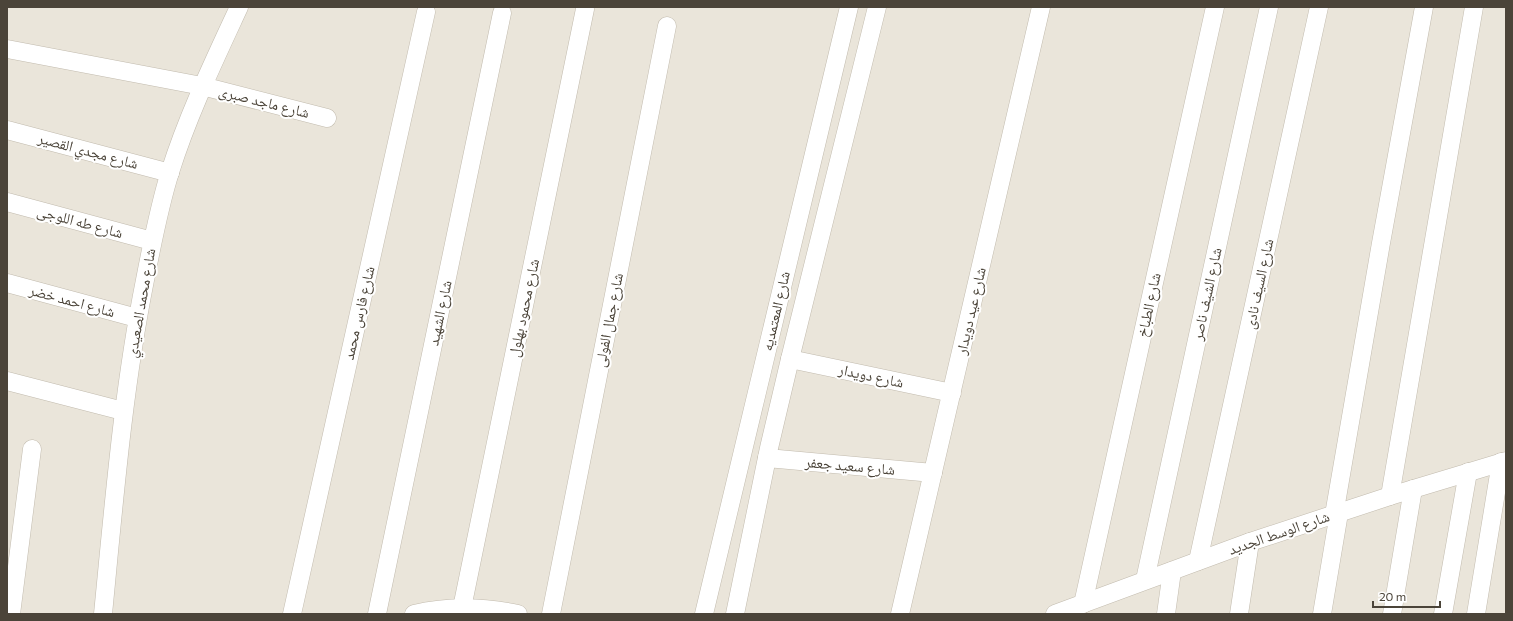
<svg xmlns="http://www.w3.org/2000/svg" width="1513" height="621" viewBox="0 0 1513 621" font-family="Commissioner,'Noto Naskh Arabic',sans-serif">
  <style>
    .residential { fill: #eae5da }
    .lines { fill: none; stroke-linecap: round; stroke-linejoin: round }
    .minor-casing { stroke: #c2bbae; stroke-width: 19 }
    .minor { stroke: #fff; stroke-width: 18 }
    .labels { text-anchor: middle; stroke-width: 4; stroke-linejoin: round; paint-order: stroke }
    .street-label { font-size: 15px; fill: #4b4439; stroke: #fff }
  </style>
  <rect width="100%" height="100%" fill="#f6f3ec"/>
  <rect class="residential" x="7" y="7" width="1499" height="607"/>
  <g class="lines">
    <defs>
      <g id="minor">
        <polyline points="7,49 202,86 327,118"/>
        <polyline points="7,130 170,173"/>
        <polyline points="7,202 152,241"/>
        <polyline points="7,283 137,318"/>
        <polyline points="790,359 952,393"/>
        <polyline points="7,381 123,411"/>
        <polyline points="767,458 933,473"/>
        <polyline points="1390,496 1474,7"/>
        <polyline points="1334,515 1381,243 1424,7"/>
        <polyline points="1198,561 1319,7"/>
        <polyline points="1145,580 1269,7"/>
        <polyline points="1083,604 1215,7"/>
        <polyline points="462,608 585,9"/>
        <polyline points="11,614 32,449"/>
        <path d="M103,614C114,502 123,390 145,280C152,244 159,207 170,172C188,115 214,61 239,7"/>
        <polyline points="292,614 426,12"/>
        <polyline points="377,614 502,13"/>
        <path d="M414,614C449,606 484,607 518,614"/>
        <polyline points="551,614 667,26"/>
        <polyline points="704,614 849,7"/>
        <polyline points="735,614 769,448 790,359 877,7"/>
        <polyline points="900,614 1041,7"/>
        <polyline points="1055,614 1250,542 1390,496 1506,461"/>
        <polyline points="1166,614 1172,571"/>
        <polyline points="1239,614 1250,542"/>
        <polyline points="1322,614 1339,513"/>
        <polyline points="1392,614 1413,489"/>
        <polyline points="1443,614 1468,472"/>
        <polyline points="1476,614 1501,462"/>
      </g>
    </defs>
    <use href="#minor" class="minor-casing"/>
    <use href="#minor" class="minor"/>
  </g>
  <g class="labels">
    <g class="street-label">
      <text transform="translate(264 102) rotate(14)" y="5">شارع ماجد صبرى</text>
      <text transform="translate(88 151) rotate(15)" y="5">شارع مجدي القصير</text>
      <text transform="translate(80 222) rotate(15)" y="5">شارع طه اللوجى</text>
      <text transform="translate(1259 284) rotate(-78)" y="5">شارع السيف نادى</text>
      <text transform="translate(1207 294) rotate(-78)" y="5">شارع الشيف ناصر</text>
      <text transform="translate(72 301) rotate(15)" y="5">شارع احمد خضر</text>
      <text transform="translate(141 303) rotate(-80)" y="5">شارع محمد الصعيدي</text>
      <text transform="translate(1149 305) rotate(-78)" y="5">شارع الطباخ</text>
      <text transform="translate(524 308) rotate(-78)" y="5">شارع محمود بهلول</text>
      <text transform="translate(776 311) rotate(-77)" y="5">شارع المعتمديه</text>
      <text transform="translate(971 311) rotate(-77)" y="5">شارع عيد دويدار</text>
      <text transform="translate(359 313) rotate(-77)" y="5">شارع فارس محمد</text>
      <text transform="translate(440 313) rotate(-78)" y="5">شارع الشهيد</text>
      <text transform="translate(609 320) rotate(-79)" y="5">شارع جمال الفولى</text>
      <text transform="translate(871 376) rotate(12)" y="5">شارع دويدار</text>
      <text transform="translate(850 466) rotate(5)" y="5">شارع سعيد جعفر</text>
      <text transform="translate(1279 533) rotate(-19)" y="5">شارع الوسط الجديد</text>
    </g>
  </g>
  <rect width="1513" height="621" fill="none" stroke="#4b4439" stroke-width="16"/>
  <path d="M1373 601v6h67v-6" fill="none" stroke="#4b4439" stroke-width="2"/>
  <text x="1379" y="601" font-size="12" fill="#4b4439" stroke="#ffffff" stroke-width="3" paint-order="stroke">20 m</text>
</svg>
